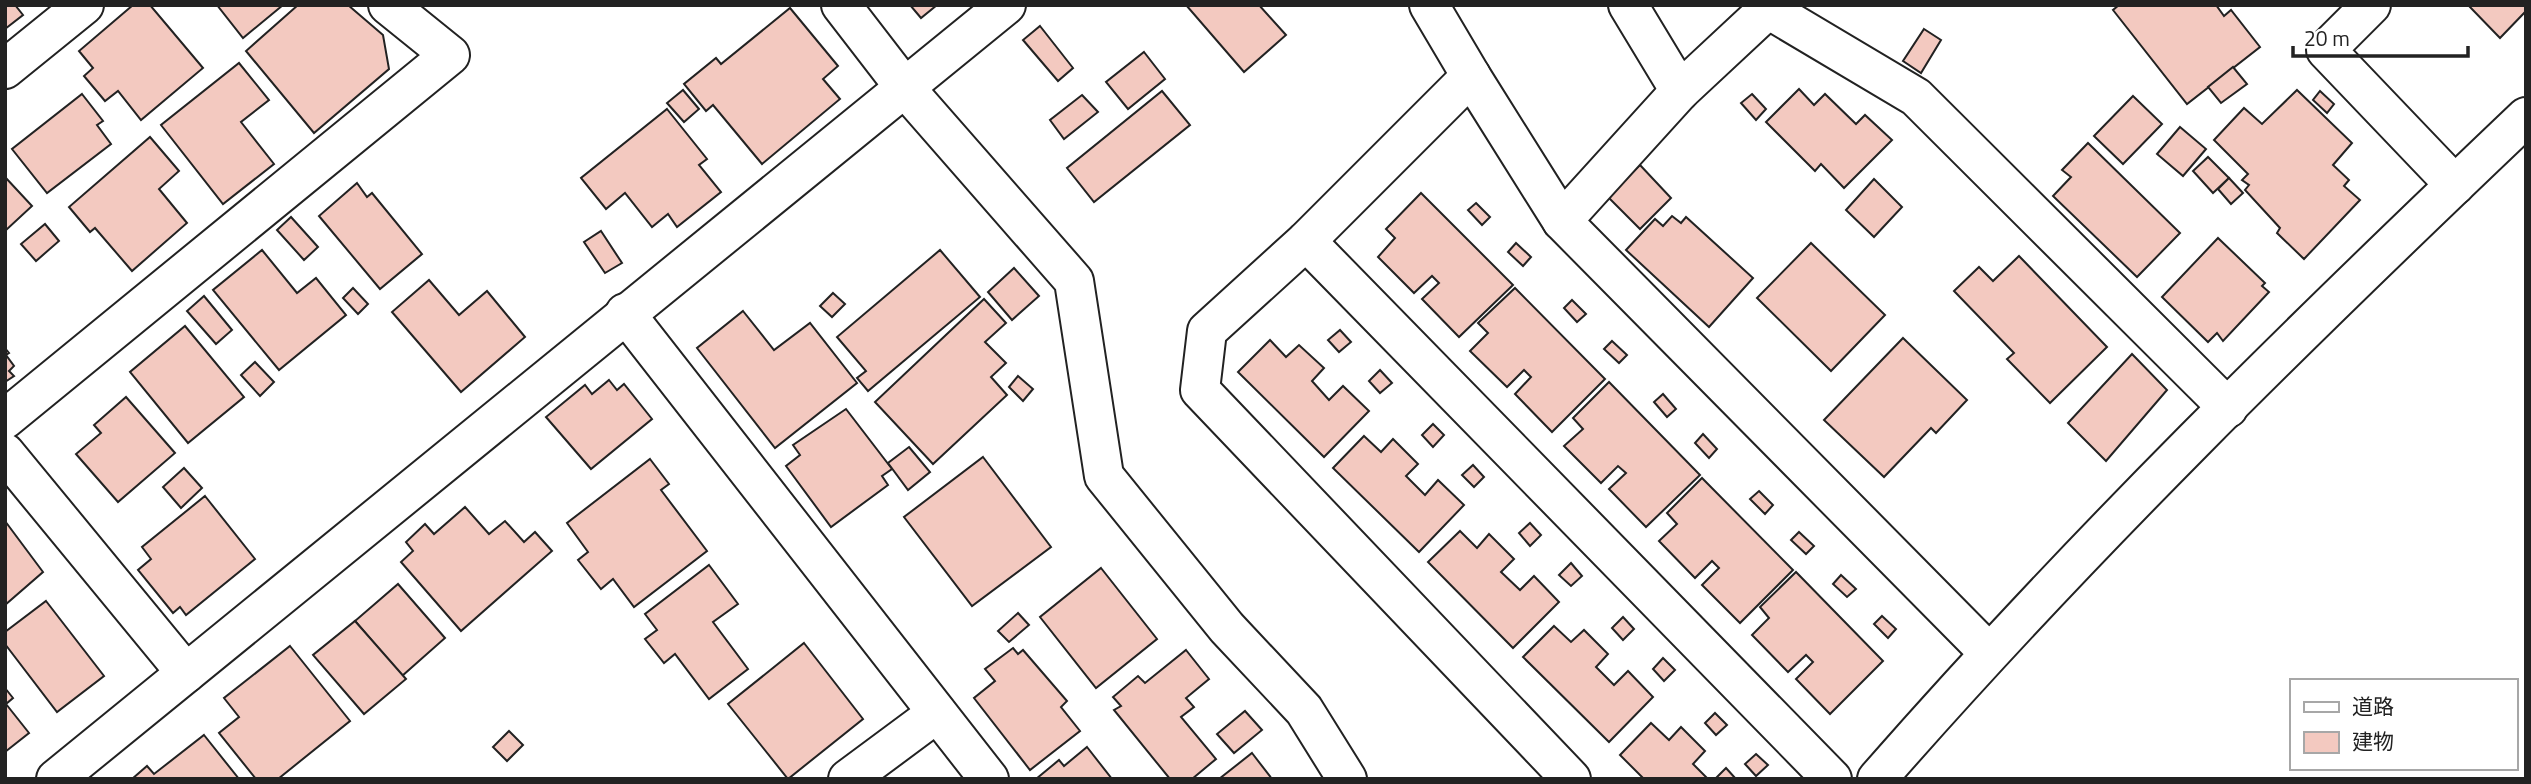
<svg xmlns="http://www.w3.org/2000/svg" width="2531" height="784" viewBox="0 0 2531 784" font-family="'Titillium Web','Noto Sans JP',sans-serif">
  <style>
    .building { fill: #f3c9c0; stroke: #222; stroke-width: 2 }
    .lines { fill: none; stroke-linecap: round; stroke-linejoin: round }
    .minor-casing { stroke: #222; stroke-width: 42 }
    .minor { stroke: #fff; stroke-width: 38 }
  </style>
  <rect width="100%" height="100%" fill="#fff"/>
  <g class="building">
    <polygon points="5,5 15,5 23,15 5,29"/>
    <polygon points="133,5 150,5 203,68 141,120 118,91 105,101 84,76 93,68 79,51"/>
    <polygon points="217,5 283,5 243,38"/>
    <polygon points="298,5 348,5 383,35 389,69 314,133 246,51"/>
    <polygon points="910,5 937,5 921,18"/>
    <polygon points="1186,5 1259,5 1286,35 1244,72"/>
    <polygon points="2119,5 2216,5 2224,16 2231,10 2260,47 2187,104 2113,10"/>
    <polygon points="2468,5 2526,5 2526,11 2500,38"/>
    <polygon points="790,8 838,66 823,79 840,99 762,164 713,105 706,111 684,84 716,58 721,64"/>
    <polygon points="1040,26 1073,68 1058,81 1023,40"/>
    <polygon points="1924,29 1941,40 1921,73 1903,61"/>
    <polygon points="1144,52 1165,79 1128,109 1106,82"/>
    <polygon points="239,63 269,100 241,122 274,164 223,204 161,125"/>
    <polygon points="2233,67 2247,84 2221,103 2208,87"/>
    <polygon points="1799,89 1814,105 1825,94 1856,124 1865,115 1892,140 1844,188 1821,164 1815,171 1766,122"/>
    <polygon points="683,90 699,109 684,122 667,103"/>
    <polygon points="2297,90 2352,143 2333,165 2349,180 2344,186 2360,200 2304,259 2277,233 2280,228 2245,190 2249,185 2242,180 2248,174 2214,140 2244,108 2262,124"/>
    <polygon points="1162,91 1190,125 1094,202 1067,168"/>
    <polygon points="2320,91 2334,104 2327,113 2313,100"/>
    <polygon points="82,94 103,121 97,125 111,144 47,193 12,149"/>
    <polygon points="1752,94 1766,109 1756,120 1741,103"/>
    <polygon points="1082,95 1098,112 1064,139 1050,120"/>
    <polygon points="2133,96 2162,124 2123,164 2094,136"/>
    <polygon points="667,109 707,159 699,165 721,192 677,227 668,214 652,227 625,193 606,209 581,178"/>
    <polygon points="2180,127 2206,149 2183,176 2157,154"/>
    <polygon points="150,137 179,171 159,189 187,223 132,271 95,228 90,232 69,207"/>
    <polygon points="2088,143 2180,233 2137,277 2053,196 2071,177 2062,170"/>
    <polygon points="2208,157 2229,178 2213,193 2193,171"/>
    <polygon points="1640,165 1671,198 1640,229 1608,197"/>
    <polygon points="5,177 32,206 5,231"/>
    <polygon points="2229,178 2243,193 2231,204 2218,189"/>
    <polygon points="1874,179 1902,207 1874,237 1846,210"/>
    <polygon points="357,183 367,197 372,193 422,254 380,289 319,216"/>
    <polygon points="1421,193 1513,285 1459,337 1422,299 1439,283 1432,276 1414,293 1378,257 1395,238 1386,229"/>
    <polygon points="1476,203 1490,217 1482,225 1468,210"/>
    <polygon points="1672,216 1681,223 1686,217 1753,278 1709,327 1626,250 1655,219 1663,226"/>
    <polygon points="291,217 318,247 304,260 277,230"/>
    <polygon points="45,224 59,241 36,261 21,244"/>
    <polygon points="601,231 622,263 605,273 584,242"/>
    <polygon points="2218,238 2265,283 2262,286 2269,292 2223,341 2217,333 2208,342 2162,297"/>
    <polygon points="1516,243 1531,257 1523,266 1508,252"/>
    <polygon points="1811,243 1885,315 1831,371 1757,298"/>
    <polygon points="262,250 297,293 316,278 346,315 279,370 213,290"/>
    <polygon points="940,250 980,297 868,391 857,378 866,371 837,337"/>
    <polygon points="2019,256 2107,347 2050,403 2007,359 2014,353 1954,291 1979,267 1993,281"/>
    <polygon points="1014,268 1039,296 1012,320 988,292"/>
    <polygon points="429,280 459,315 487,291 525,337 461,392 392,312"/>
    <polygon points="353,288 368,304 358,314 343,298"/>
    <polygon points="1515,288 1605,379 1552,432 1515,394 1531,377 1524,370 1507,387 1470,351 1488,333 1478,323"/>
    <polygon points="833,293 845,304 832,317 820,306"/>
    <polygon points="204,296 232,330 216,344 187,311"/>
    <polygon points="984,299 1006,323 985,342 1006,363 991,377 1007,395 933,464 875,402"/>
    <polygon points="1572,300 1586,314 1577,322 1564,308"/>
    <polygon points="743,311 774,350 810,323 857,383 775,448 697,348"/>
    <polygon points="185,326 244,397 188,443 130,372"/>
    <polygon points="1340,330 1351,342 1339,352 1328,340"/>
    <polygon points="1903,338 1967,400 1936,433 1931,428 1884,477 1824,420"/>
    <polygon points="1270,340 1286,357 1299,345 1324,368 1312,381 1329,400 1343,386 1369,411 1324,457 1238,372"/>
    <polygon points="1612,341 1627,355 1619,363 1604,349"/>
    <polygon points="5,348 9,353 6,355 14,366 9,371 14,376 5,382"/>
    <polygon points="2132,354 2167,390 2106,461 2068,423"/>
    <polygon points="255,362 274,382 260,396 241,375"/>
    <polygon points="1380,370 1392,383 1380,393 1369,381"/>
    <polygon points="1018,376 1033,389 1023,401 1009,387"/>
    <polygon points="609,380 617,390 624,384 652,419 591,469 546,417 585,385 592,394"/>
    <polygon points="1609,382 1700,475 1646,527 1609,489 1626,473 1618,466 1601,483 1564,446 1583,429 1573,418"/>
    <polygon points="1663,394 1676,409 1667,417 1654,402"/>
    <polygon points="126,397 175,453 118,502 76,454 101,433 94,425"/>
    <polygon points="846,409 892,469 882,476 888,485 831,527 786,466 800,455 793,445"/>
    <polygon points="1433,424 1444,435 1433,447 1422,435"/>
    <polygon points="1703,434 1717,449 1709,458 1695,443"/>
    <polygon points="1364,436 1381,452 1393,439 1418,464 1406,476 1425,495 1438,480 1464,505 1419,552 1333,468"/>
    <polygon points="909,447 930,472 908,490 888,463"/>
    <polygon points="983,457 1051,547 972,606 904,517"/>
    <polygon points="650,459 669,484 661,490 707,551 634,607 613,579 601,589 578,560 588,552 567,523"/>
    <polygon points="1473,465 1484,477 1474,487 1462,475"/>
    <polygon points="184,468 202,488 181,508 163,487"/>
    <polygon points="1702,478 1793,570 1740,623 1702,585 1719,568 1712,561 1695,578 1659,541 1677,524 1667,513"/>
    <polygon points="1759,491 1773,505 1765,514 1750,499"/>
    <polygon points="205,496 255,559 186,615 180,607 173,613 138,570 151,559 142,547"/>
    <polygon points="465,507 489,534 505,521 524,542 535,532 552,551 461,631 401,562 413,551 406,542 425,524 434,534"/>
    <polygon points="5,521 43,572 5,605"/>
    <polygon points="1530,523 1541,535 1530,546 1519,533"/>
    <polygon points="1460,531 1477,548 1489,534 1514,559 1501,572 1520,590 1534,576 1559,602 1513,648 1428,562"/>
    <polygon points="1799,532 1814,546 1806,554 1791,540"/>
    <polygon points="1571,563 1582,576 1571,586 1559,575"/>
    <polygon points="709,565 738,604 713,622 748,669 709,699 675,654 664,663 645,639 657,630 645,614"/>
    <polygon points="1101,568 1157,639 1096,688 1040,617"/>
    <polygon points="1796,572 1883,661 1830,714 1796,679 1813,662 1806,655 1788,672 1752,635 1769,618 1760,607"/>
    <polygon points="1841,575 1856,589 1847,597 1833,584"/>
    <polygon points="398,584 445,638 402,676 355,621"/>
    <polygon points="46,601 104,676 57,712 5,644 5,632"/>
    <polygon points="1018,613 1029,625 1009,642 998,631"/>
    <polygon points="1882,616 1896,629 1888,638 1874,624"/>
    <polygon points="1623,617 1634,629 1623,640 1612,628"/>
    <polygon points="355,621 406,679 364,714 313,655"/>
    <polygon points="1554,626 1571,642 1584,630 1608,654 1596,667 1614,685 1628,671 1653,697 1609,742 1523,657"/>
    <polygon points="804,643 863,719 788,779 728,704"/>
    <polygon points="290,646 350,721 278,779 256,779 219,733 239,717 224,698"/>
    <polygon points="1013,648 1018,654 1023,650 1067,701 1061,707 1080,731 1030,770 974,698 995,681 985,669"/>
    <polygon points="1186,650 1209,679 1186,698 1194,707 1181,717 1216,759 1192,779 1170,779 1114,710 1121,706 1113,697 1138,676 1145,683"/>
    <polygon points="1663,658 1675,670 1664,681 1653,669"/>
    <polygon points="5,688 13,698 6,704 29,733 5,752"/>
    <polygon points="1245,711 1262,730 1234,753 1217,734"/>
    <polygon points="1715,713 1727,725 1716,735 1705,723"/>
    <polygon points="1651,723 1669,740 1681,727 1705,751 1693,764 1708,779 1644,779 1620,755"/>
    <polygon points="509,731 523,745 507,761 493,747"/>
    <polygon points="204,735 239,779 132,779 147,766 154,774"/>
    <polygon points="1087,747 1112,779 1036,779 1059,760 1064,766"/>
    <polygon points="1252,753 1272,779 1219,779"/>
    <polygon points="1756,754 1768,765 1756,776 1745,764"/>
    <polygon points="1726,768 1736,779 1715,779"/>
  </g>
  <g class="lines">
    <defs>
      <g id="minor">
        <polyline points="841,5 905,88 1074,281 1104,476 1227,628 1304,710 1347,779"/>
        <polyline points="1429,5 1471,76"/>
        <polyline points="1628,5 1680,91"/>
        <polyline points="1768,5 1768,9 1916,97 2228,408"/>
        <polyline points="2371,5 2326,50 2455,185"/>
        <polyline points="5,69 84,5"/>
        <polyline points="1562,221 1680,91 1768,9"/>
        <polyline points="1306,241 1832,779"/>
        <polyline points="625,313 989,779"/>
        <polyline points="5,419 450,55 388,5"/>
        <polyline points="5,453 186,673"/>
        <polyline points="56,779 1006,5"/>
        <polyline points="848,779 937,713"/>
        <polyline points="1571,779 1200,390 1207,331 1306,241 1471,76 1562,221 1988,652"/>
        <path d="M1877,779C2080,547 2302,330 2526,117"/>
      </g>
    </defs>
    <use href="#minor" class="minor-casing"/>
    <use href="#minor" class="minor"/>
  </g>
  <rect width="2531" height="784" fill="none" stroke="#222222" stroke-width="14"/>
  <rect x="2290" y="679" width="228" height="91" fill="#ffffff" stroke="#a7a7a7" stroke-width="2"/>
  <rect x="2304" y="702" width="35" height="10" fill="#ffffff" stroke="#a7a7a7" stroke-width="2"/>
  <text x="2352" y="714" font-size="21" fill="#222222">道路</text>
  <rect x="2304" y="732" width="35" height="21" fill="#f3c9c0" stroke="#a7a7a7" stroke-width="2"/>
  <text x="2352" y="749" font-size="21" fill="#222222">建物</text>
  <path d="M2293 46v10h175v-10" fill="none" stroke="#222222" stroke-width="3.5"/>
  <text x="2304" y="46" font-size="21" fill="#222222" stroke="#ffffff" stroke-width="5" paint-order="stroke">20 m</text>
</svg>
